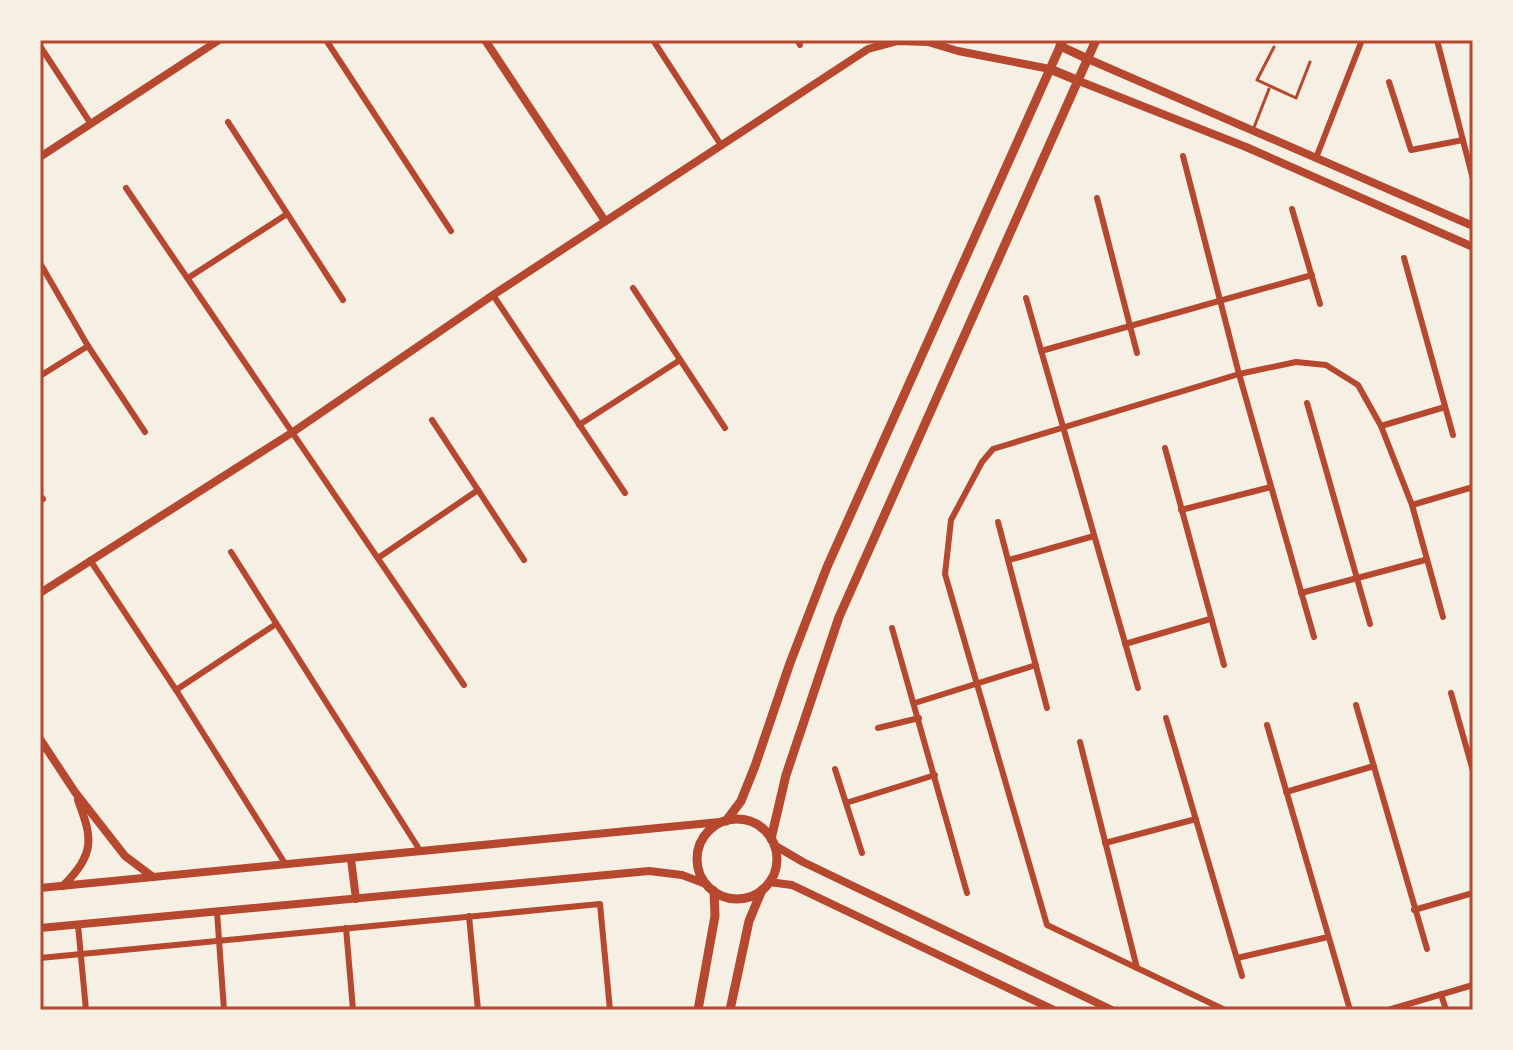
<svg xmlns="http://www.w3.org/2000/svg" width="1513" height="1050" viewBox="0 0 1513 1050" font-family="Cabin,sans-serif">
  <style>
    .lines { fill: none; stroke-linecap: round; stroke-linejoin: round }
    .service { stroke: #b5482f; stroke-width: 3 }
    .minor { stroke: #b5482f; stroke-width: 6 }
    .tertiary { stroke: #b5482f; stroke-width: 8 }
    .secondary { stroke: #b5482f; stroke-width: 9 }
    .neatline { fill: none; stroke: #b5482f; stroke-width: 3 }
  </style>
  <rect width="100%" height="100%" fill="#f6efe4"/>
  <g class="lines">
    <g class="service">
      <polyline points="1274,47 1257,80 1296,98 1310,62"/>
      <polyline points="1253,130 1269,89"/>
    </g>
    <g class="minor">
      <polyline points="326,40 451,231"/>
      <polyline points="653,40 721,145"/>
      <polyline points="797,40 800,45"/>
      <polyline points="1437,40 1473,179"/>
      <polyline points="40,46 91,124"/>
      <polyline points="1389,82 1411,150 1463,140"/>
      <polyline points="228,122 343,300"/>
      <polyline points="1183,156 1239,374 1314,637"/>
      <polyline points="1316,158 1362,40"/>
      <polyline points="126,188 464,685"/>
      <polyline points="1097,198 1137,353"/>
      <polyline points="1292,209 1320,304"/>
      <polyline points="1404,258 1453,435"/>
      <polyline points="40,263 88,346 145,432"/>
      <polyline points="188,278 287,214"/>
      <polyline points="633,288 725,428"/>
      <polyline points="493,295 625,493"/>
      <polyline points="1026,298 1138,688"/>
      <polyline points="1041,351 1312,275"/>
      <polyline points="40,376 88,346"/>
      <polyline points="1307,403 1370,624"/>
      <polyline points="432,420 524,560"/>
      <polyline points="579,425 680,360"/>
      <polyline points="1381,426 1445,407"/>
      <polyline points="1165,448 1224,665"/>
      <polyline points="40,495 43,499"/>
      <polyline points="1412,505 1473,487"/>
      <polyline points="1181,510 1271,487"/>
      <polyline points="998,522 1047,708"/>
      <polyline points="231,552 421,852"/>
      <polyline points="378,558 478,490"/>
      <polyline points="90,560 176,690 286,865"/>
      <polyline points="1009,560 1094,536"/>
      <polyline points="1301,593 1425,560"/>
      <polyline points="892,628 967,893"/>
      <polyline points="1125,644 1210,619"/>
      <polyline points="176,690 276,624"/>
      <polyline points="1451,693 1473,771"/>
      <polyline points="915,703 1036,665"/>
      <polyline points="1356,705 1427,949"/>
      <polyline points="1166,718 1242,976"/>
      <polyline points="1267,725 1350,1010"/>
      <polyline points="878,728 919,718"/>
      <polyline points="1080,742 1137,968"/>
      <polyline points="835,769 862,853"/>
      <polyline points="1286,792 1374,766"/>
      <polyline points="846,803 935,775"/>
      <polyline points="1105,843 1196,819"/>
      <polyline points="1414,910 1473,893"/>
      <polyline points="217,912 224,1010"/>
      <polyline points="469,916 478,1010"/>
      <polyline points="78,925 86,1010"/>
      <polyline points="346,928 353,1010"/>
      <polyline points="40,958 600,904 610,1010"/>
      <polyline points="1237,958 1328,937"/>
      <polyline points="1441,994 1446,1010"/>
      <polyline points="1225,1010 1047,925 945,574 951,520 982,462 993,449 1239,374 1296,362 1326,365 1358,385 1381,426 1412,505 1443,617"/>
      <polyline points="1388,1010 1473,985"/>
    </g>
    <g class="tertiary">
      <polyline points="485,40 605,221"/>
      <polyline points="1088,59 1473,226"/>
      <polyline points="1079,81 1246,147 1473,247"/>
      <polyline points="40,157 219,40"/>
      <polyline points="40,593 293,432 493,295 868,49 898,41 928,42 958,51 1050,69"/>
      <polyline points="40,739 75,792 125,856 153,877"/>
      <polyline points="774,845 803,862 1112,1010"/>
      <polyline points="351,859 356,899"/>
      <polyline points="769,882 792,885 1054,1010"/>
      <path d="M63,886C95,853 93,840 78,800"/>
      <polyline points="40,888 720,822"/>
      <polyline points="40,928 649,871 682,875 706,884"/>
    </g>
    <g class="secondary">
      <polyline points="1060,46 1088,59"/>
      <polyline points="1050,69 1079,81"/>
      <circle cx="737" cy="859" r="40"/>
      <polyline points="726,821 741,801 755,766 790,663 827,567 1063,40"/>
      <polyline points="771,839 786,775 839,617 1096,40"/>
      <polyline points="698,1010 715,916 714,891"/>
      <polyline points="730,1010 749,921 762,890"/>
    </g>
  </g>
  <rect width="1513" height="1050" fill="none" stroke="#f6efe4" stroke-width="84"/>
  <rect x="42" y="42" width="1429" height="966" class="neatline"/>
</svg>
